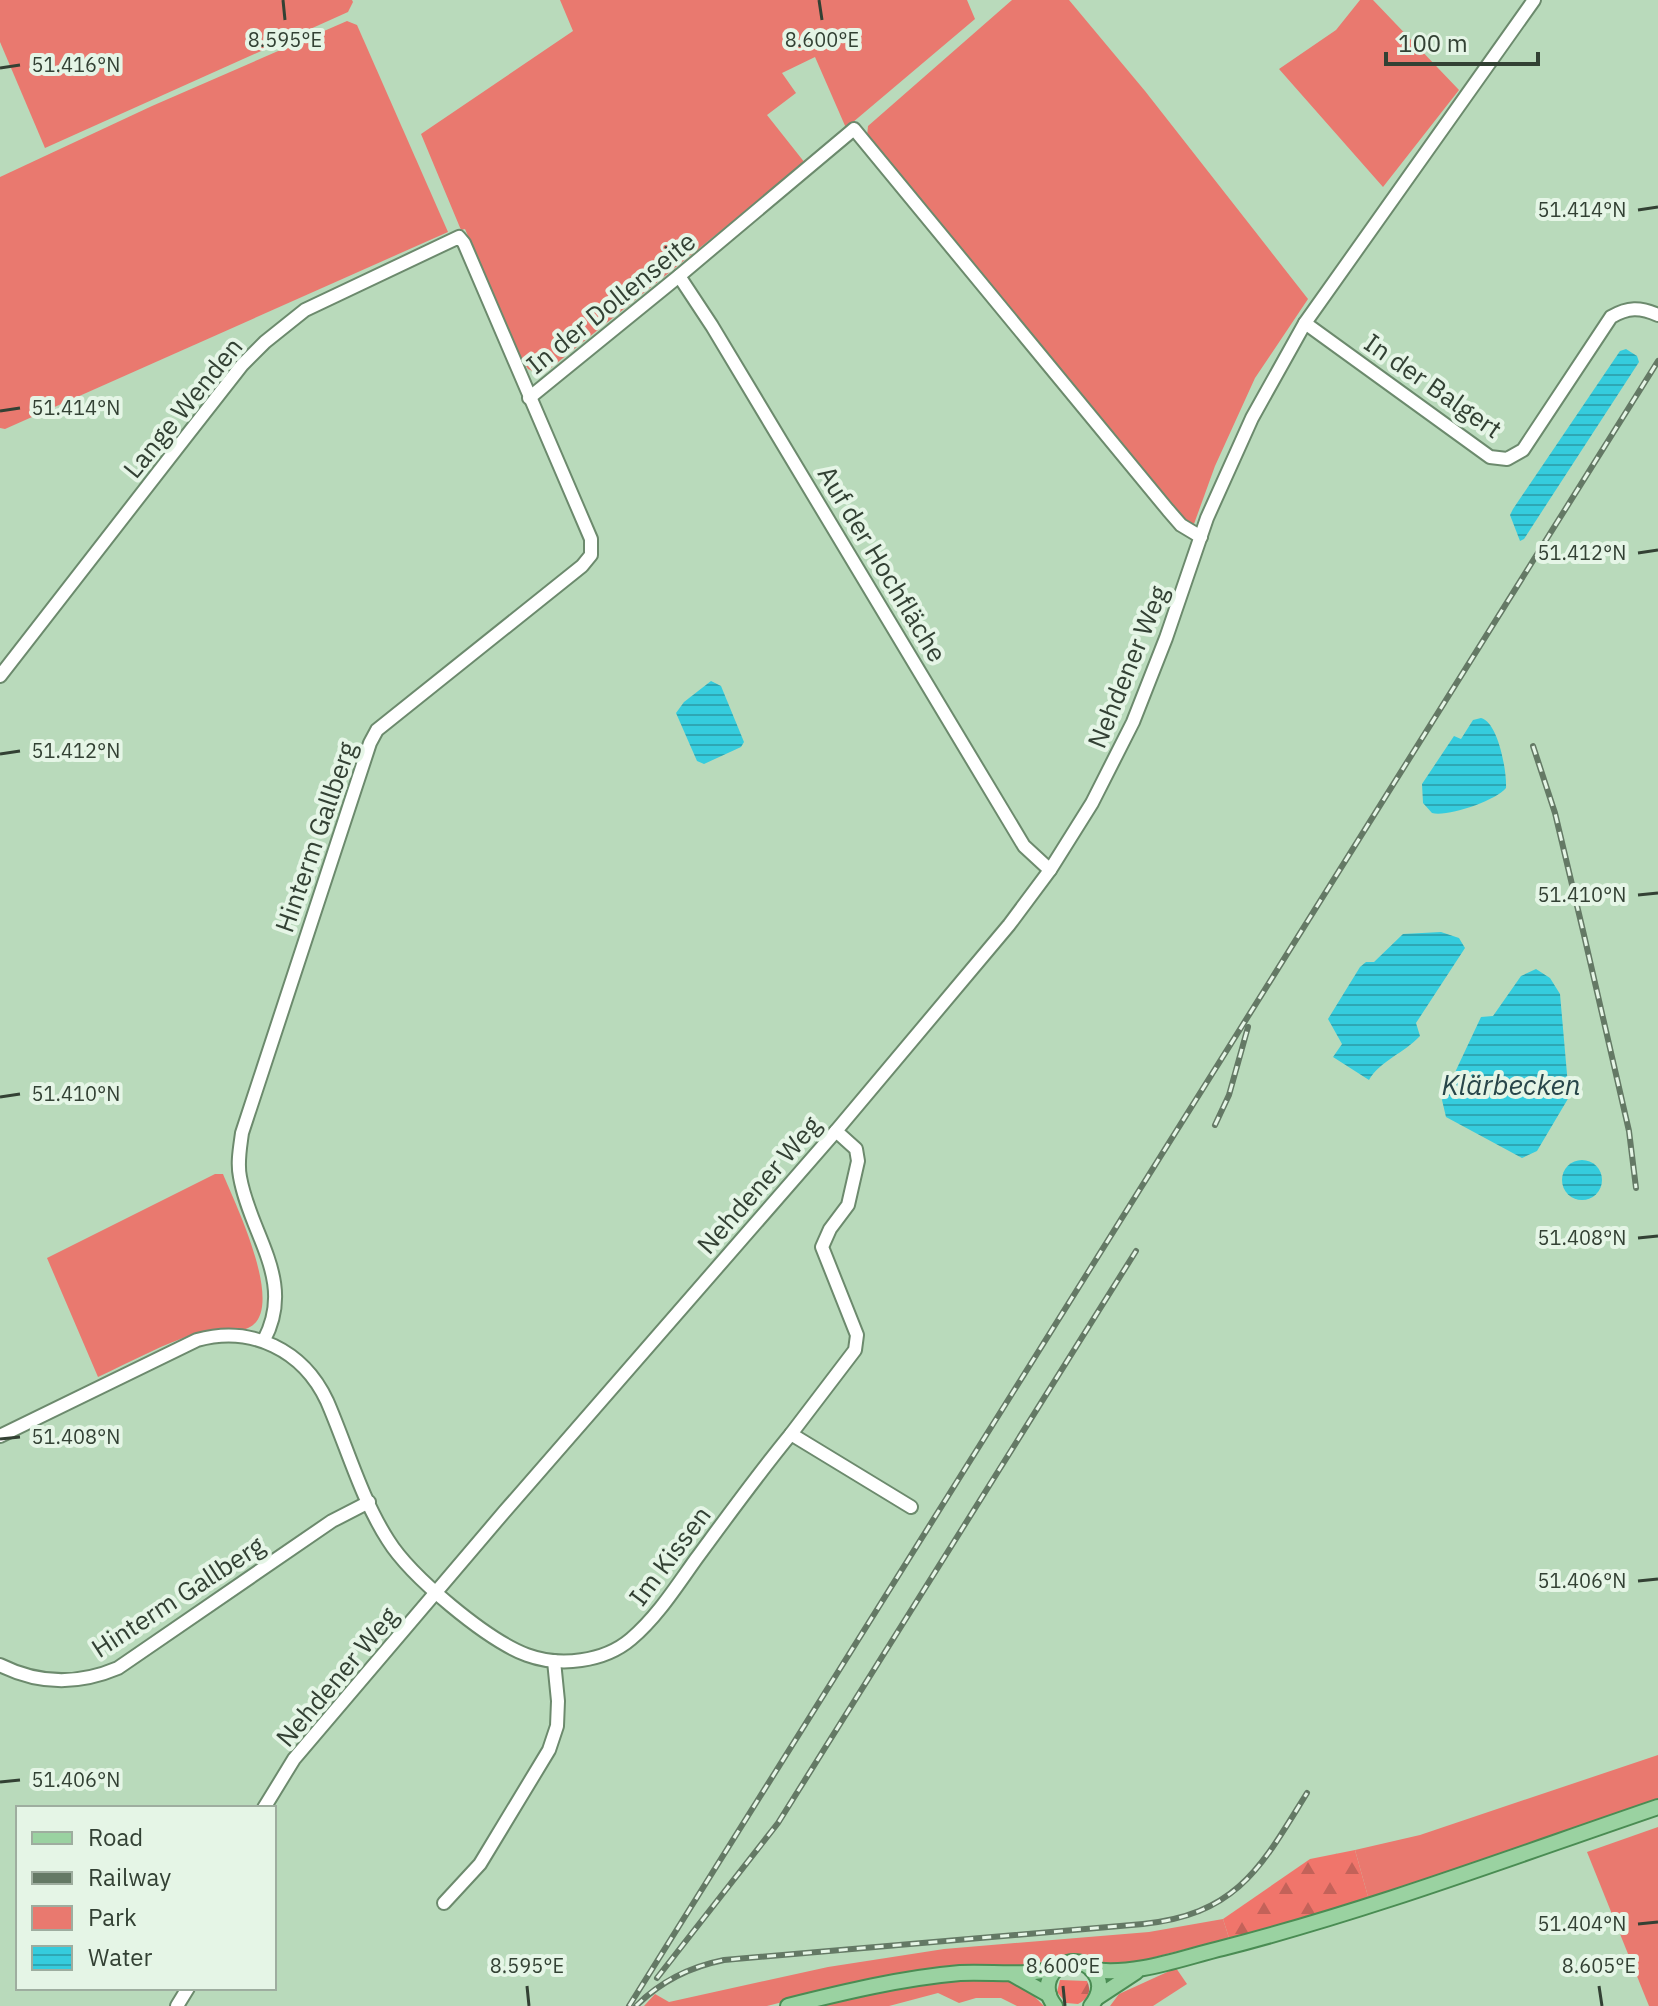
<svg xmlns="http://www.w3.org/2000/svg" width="1658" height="2006" viewBox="0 0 1658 2006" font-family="'IBM Plex Sans',sans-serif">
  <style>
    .green { fill: #e9796f }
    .forest { fill: url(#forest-firs) }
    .water { fill: url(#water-rules) }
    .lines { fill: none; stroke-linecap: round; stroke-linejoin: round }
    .minor-casing { stroke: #6c8a6d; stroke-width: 16 }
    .major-casing { stroke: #4a8c53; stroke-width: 18 }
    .minor { stroke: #fff; stroke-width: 12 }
    .major { stroke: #9ad2a1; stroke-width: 14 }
    .rail-casing { stroke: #647965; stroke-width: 6 }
    .rail { stroke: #e5f5e6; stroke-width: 3; stroke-dasharray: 9; stroke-linecap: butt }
    .ticks { fill: none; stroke: #334134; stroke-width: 3 }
    .labels { text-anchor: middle; stroke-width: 8; stroke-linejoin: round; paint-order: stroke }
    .street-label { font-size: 26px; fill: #334134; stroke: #e5f5e6 }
    .water-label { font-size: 28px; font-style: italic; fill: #28464a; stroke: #e5f5e6 }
    .ticks-label { font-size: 20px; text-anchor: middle; fill: #334134; stroke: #e5f5e6; stroke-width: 8; stroke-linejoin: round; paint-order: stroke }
  </style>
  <defs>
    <pattern id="forest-firs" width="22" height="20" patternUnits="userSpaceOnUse" patternTransform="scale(2)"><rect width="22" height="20" fill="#f0756b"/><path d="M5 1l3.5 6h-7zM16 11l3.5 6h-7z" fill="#c36259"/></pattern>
    <pattern id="water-rules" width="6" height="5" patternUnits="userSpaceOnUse" patternTransform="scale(2)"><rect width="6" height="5" fill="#35ccdd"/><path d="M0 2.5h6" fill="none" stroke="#2da7b4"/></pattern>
  </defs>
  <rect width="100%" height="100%" fill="#b9dabb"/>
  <g class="green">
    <polygon points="0,0 352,0 353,2 348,12 45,148 0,42"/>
    <polygon points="560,0 967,0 975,19 846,128 815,57 782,73 796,93 767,115 805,163 542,375 528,369 517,352 465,229 461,230 421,134 573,31"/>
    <polygon points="1012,0 1069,0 1145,91 1308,299 1255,378 1215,466 1194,524 1183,518 867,136 868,126"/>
    <polygon points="1360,0 1373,0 1459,90 1383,187 1279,69 1336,30"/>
    <polygon points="347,21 357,25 448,232 5,429 0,428 0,177 152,106"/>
    <path d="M215,1174H223C234,1201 288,1311 248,1328C234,1335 215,1327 200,1332C165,1343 132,1361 98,1377L47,1258Z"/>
    <polygon points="1658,1755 1658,1801 1369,1900 1355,1850 1420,1835"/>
    <polygon points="1658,1827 1658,2006 1649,2006 1587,1852"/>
    <polygon points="1223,1919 1229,1938 1120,1966 1052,1964 838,1988 767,2006 644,2006 655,1994 669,2002 828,1967 944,1949 1149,1932"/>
    <polygon points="1176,1968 1187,1984 1153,2006 1110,2006 1119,1994"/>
    <path d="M1003,1978L1026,1988L1044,2006H1017L1001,1998H976L959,2003L938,1993L889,2006H814C877,1991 938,1979 1003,1978Z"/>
  </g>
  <g class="forest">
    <polygon points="1355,1850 1369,1900 1229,1938 1223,1919 1310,1859"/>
    <path d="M1060,1980L1087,1981C1092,1991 1088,1999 1078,2004L1066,2003L1057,1992Z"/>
  </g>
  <g class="water">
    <polygon points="1626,349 1637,356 1639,362 1524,539 1520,541 1510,515 1513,509 1620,351"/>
    <polygon points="711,681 721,686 744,742 741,747 704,764 697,761 676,713 684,702"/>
    <path d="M1481,718C1498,722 1507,771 1506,788C1495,801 1448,817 1432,813L1423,803L1422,784L1454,736L1461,739L1473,720Z"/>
    <path d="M1441,932L1459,938L1465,948L1416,1023L1420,1036C1404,1053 1380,1061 1369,1080L1333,1057L1342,1044L1328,1019L1360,967L1366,962H1374L1403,934Z"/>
    <polygon points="1536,969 1550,978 1560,994 1569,1097 1537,1151 1522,1158 1446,1117 1442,1100 1481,1017 1493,1016 1521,976"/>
    <circle cx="1582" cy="1180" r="20"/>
  </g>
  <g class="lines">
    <defs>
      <g id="minor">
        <polyline points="679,276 712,326 1024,846 1050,870"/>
        <path d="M1305,323L1490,457L1507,459L1523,450L1611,317C1628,307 1640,307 1658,315"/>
        <polyline points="529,398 679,276 854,129 1168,510 1181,525 1201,537"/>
        <path d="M0,676L188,434L242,365L265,342L305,310L459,237L464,243L591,539V555L582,566L377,730L370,743L242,1133C240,1148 237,1163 240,1177C250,1235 296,1280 264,1340"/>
        <polyline points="791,1434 855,1350 857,1335 822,1247 830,1229 848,1205 858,1161 856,1149 836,1131"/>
        <path d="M0,1436L197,1340C252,1325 303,1350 327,1401C347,1447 361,1498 388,1540C411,1577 487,1640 527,1655C560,1667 604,1662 631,1639C657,1617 676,1587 696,1559C727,1517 758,1474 791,1434L911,1507"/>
        <path d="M0,1665C38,1684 78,1685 118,1668L332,1521L369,1502"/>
        <polyline points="264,1808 294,1759 505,1511 836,1131 1009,925 1050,870 1092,803 1133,722 1166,638 1207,518 1252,418 1305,323 1534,0"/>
        <polyline points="444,1903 480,1864 549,1750 557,1726 558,1701 554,1661"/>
        <polyline points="177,2006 188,1988"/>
      </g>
      <g id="major">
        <path d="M1092,1970C1137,1976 1181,1958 1223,1948C1371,1910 1514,1856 1658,1807"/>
        <polyline points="1012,1974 1049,1995"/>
        <polyline points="1098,1997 1136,1972"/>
        <path d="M788,2006C844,1992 902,1978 960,1973C993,1971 1026,1978 1058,1967"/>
        <path d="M1055,2006C1029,1973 1080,1943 1097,1977C1102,1987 1098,1997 1091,2006"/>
      </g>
    </defs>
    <use href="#minor" class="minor-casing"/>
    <use href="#major" class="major-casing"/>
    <use href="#minor" class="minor"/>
    <use href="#major" class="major"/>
    <defs>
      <g id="rail">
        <polyline points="1533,746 1555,813 1584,935 1629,1131 1636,1188"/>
        <polyline points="1215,1125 1229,1095 1248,1027"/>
        <polyline points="657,1978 778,1823 1136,1251"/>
        <polyline points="629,2006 1658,361"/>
        <path d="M636,2006C661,1981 689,1967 724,1960L1143,1924C1238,1914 1261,1867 1307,1793"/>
      </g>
    </defs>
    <use href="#rail" class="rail-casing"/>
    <use href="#rail" class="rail"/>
  </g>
  <path class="ticks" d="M283,0L285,20M819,0L822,20M0,68L20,65M1638,210L1658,207M0,411L20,408M1638,553L1658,550M0,754L20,751M1638,895L1658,893M0,1097L20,1094M1638,1238L1658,1236M0,1439L20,1437M1638,1581L1658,1579M0,1782L20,1780M1638,1924L1658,1922M527,1986L529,2006M1063,1986L1065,2006M1599,1986L1602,2006"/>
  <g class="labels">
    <g class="street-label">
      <text transform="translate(611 303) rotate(-39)" y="9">In der Dollenseite</text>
      <text transform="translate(1433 386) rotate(35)" y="9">In der Balgert</text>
      <text transform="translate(183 408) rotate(-51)" y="9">Lange Wenden</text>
      <text transform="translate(882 564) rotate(59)" y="9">Auf der Hochfläche</text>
      <text transform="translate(1128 667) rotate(-68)" y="9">Nehdener Weg</text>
      <text transform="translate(316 837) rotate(-71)" y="9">Hinterm Gallberg</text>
      <text transform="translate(759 1185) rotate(-49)" y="9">Nehdener Weg</text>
      <text transform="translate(670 1556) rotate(-53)" y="9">Im Kissen</text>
      <text transform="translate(178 1597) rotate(-33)" y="9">Hinterm Gallberg</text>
      <text transform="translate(337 1677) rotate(-50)" y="9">Nehdener Weg</text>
    </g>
    <g class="water-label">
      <text x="1511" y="1095">Klärbecken</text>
    </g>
  </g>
  <g class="ticks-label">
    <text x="285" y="47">8.595°E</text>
    <text x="822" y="47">8.600°E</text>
    <text x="76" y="72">51.416°N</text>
    <text x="1582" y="217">51.414°N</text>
    <text x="76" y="415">51.414°N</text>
    <text x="1582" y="560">51.412°N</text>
    <text x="76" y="758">51.412°N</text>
    <text x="1582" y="902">51.410°N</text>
    <text x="76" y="1101">51.410°N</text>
    <text x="1582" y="1245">51.408°N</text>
    <text x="76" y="1444">51.408°N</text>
    <text x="1582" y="1588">51.406°N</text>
    <text x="76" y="1787">51.406°N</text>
    <text x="1582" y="1931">51.404°N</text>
    <text x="527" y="1973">8.595°E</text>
    <text x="1063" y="1973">8.600°E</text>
    <text x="1599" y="1973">8.605°E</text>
  </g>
  <rect x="16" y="1806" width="260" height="184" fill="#e5f5e6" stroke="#9ead9f" stroke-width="2"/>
  <rect x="32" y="1832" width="40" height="12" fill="#9ad2a1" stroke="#9ead9f" stroke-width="2"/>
  <text x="88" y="1846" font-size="24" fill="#334134">Road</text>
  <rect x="32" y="1872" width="40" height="12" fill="#647965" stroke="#9ead9f" stroke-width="2"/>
  <text x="88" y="1886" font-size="24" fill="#334134">Railway</text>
  <rect x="32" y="1906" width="40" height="24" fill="#e9796f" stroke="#9ead9f" stroke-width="2"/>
  <text x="88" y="1926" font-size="24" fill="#334134">Park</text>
  <rect x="32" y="1946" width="40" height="24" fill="url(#water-rules)" stroke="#9ead9f" stroke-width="2"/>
  <text x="88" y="1966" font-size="24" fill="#334134">Water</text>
  <path d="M1386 52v12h152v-12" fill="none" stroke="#334134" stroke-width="4"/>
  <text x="1398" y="52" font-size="24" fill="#334134" stroke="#e5f5e6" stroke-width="6" paint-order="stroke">100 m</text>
</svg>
